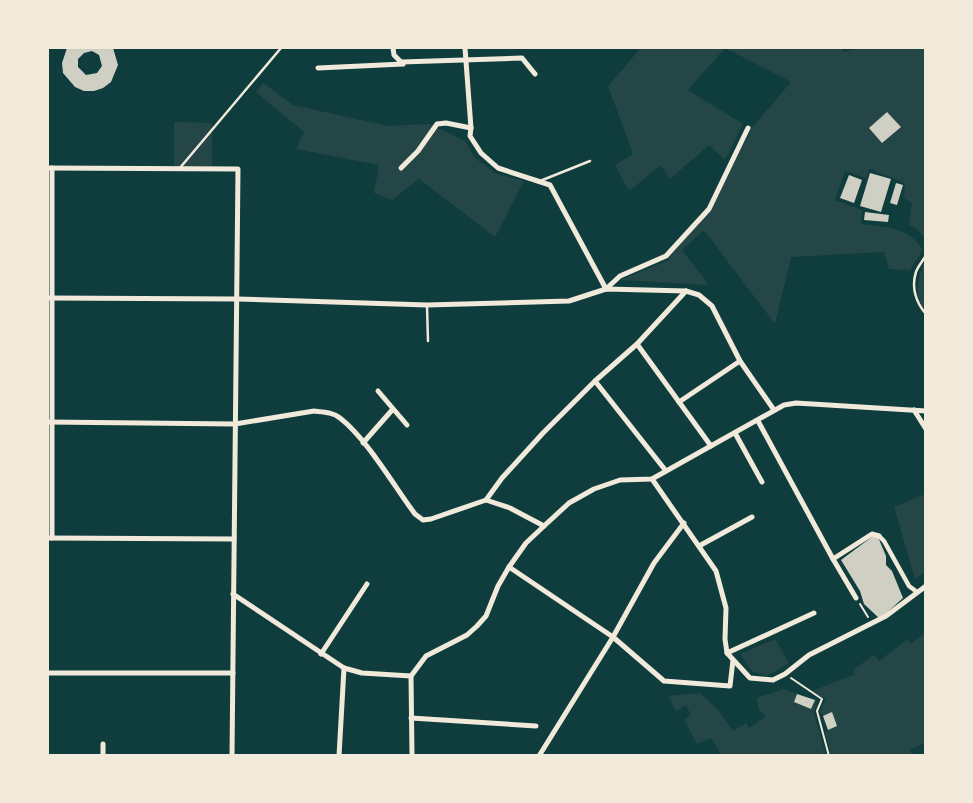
<svg xmlns="http://www.w3.org/2000/svg" width="973" height="803" viewBox="0 0 973 803" font-family="Montserrat,sans-serif">
  <style>
    .green { fill: #244646 }
    .building { fill: #cfcfc3; fill-rule: evenodd }
    .lines { fill: none; stroke-linecap: round; stroke-linejoin: round }
    .path { stroke: #f1e9da; stroke-width: 2 }
    .service { stroke: #f1e9da; stroke-width: 2.5 }
    .pedestrian { stroke: #f1e9da; stroke-width: 4.5 }
    .minor { stroke: #f1e9da; stroke-width: 5 }
  </style>
  <rect width="100%" height="100%" fill="#0f3d3e"/>
  <g class="green">
    <path d="M641,48H841L843,52L863,48H925V239L917,229L909,225L912,203L904,198L905,183L870,169L866,178L845,171L835,200L862,210L861,224C885,227 909,227 923,250L910,270L889,269L884,252L791,257L775,324L704,230L682,250L709,285L620,280L669,260L668,256L711,209L752,128L791,82L725,48L688,90L743,124L725,160L709,145L670,179L661,165L629,191L615,165L633,154L608,86Z"/>
    <polygon points="263,83 293,105 388,126 429,124 465,141 475,158 495,173 524,181 495,237 419,179 392,200 374,193 379,165 296,149 304,132 256,92"/>
    <polygon points="174,122 212,123 212,166 174,166"/>
    <path d="M925,260V315C914,297 917,279 925,260Z"/>
    <polygon points="925,494 925,572 915,579 894,507"/>
    <polygon points="925,633 925,743 910,750 912,755 831,755 825,732 837,726 832,713 823,716 820,711 826,698 810,692 855,674 853,670 874,655 879,661 908,639 910,644"/>
    <polygon points="775,639 789,663 767,676 752,671 740,654"/>
    <polygon points="784,689 797,694 794,702 811,709 815,700 817,701 814,713 826,755 721,755 711,738 697,744 684,720 691,715 686,705 676,711 668,696 700,693 718,710 733,731 746,723 749,728 766,716 759,710 757,698"/>
  </g>
  <g class="building">
    <path d="M67,48H113L118,65L111,82L103,88L94,91H84L75,87L63,73L62,63ZM92,51L99,55L102,66L97,73L86,75L78,67V59L84,53Z"/>
    <polygon points="887,112 901,127 882,143 869,128"/>
    <polygon points="870,173 891,179 881,212 860,206"/>
    <polygon points="849,175 862,180 854,203 840,198"/>
    <polygon points="896,183 903,185 897,205 890,203"/>
    <polygon points="865,212 889,215 888,222 864,220"/>
    <polygon points="873,536 878,537 886,556 886,565 892,571 903,598 880,619 864,604 860,591 841,560"/>
    <polygon points="797,694 815,700 811,709 794,702"/>
    <polygon points="832,712 837,726 828,730 823,716"/>
  </g>
  <g class="lines">
    <g class="path">
      <polyline points="860,604 868,617"/>
      <polyline points="791,678 822,699 817,711 829,756"/>
    </g>
    <g class="service">
      <polyline points="179,169 281,48"/>
      <polyline points="540,181 590,161"/>
      <path d="M926,255C923,261 918,266 916,272C911,287 916,303 926,314"/>
      <polyline points="427,306 428,341"/>
    </g>
    <polyline class="pedestrian" points="879,536 884,541 909,586 917,592"/>
    <g class="minor">
      <polyline points="393,48 394,55 401,62 522,58 535,74"/>
      <polyline points="465,48 471,128 470,136 481,153 498,168 550,185 606,289"/>
      <polyline points="318,68 403,64"/>
      <polyline points="48,168 238,169 232,756"/>
      <polyline points="52,168 52,538"/>
      <polyline points="401,168 418,151 437,124 446,123 471,128"/>
      <polyline points="606,289 620,276 666,256 709,209 748,128"/>
      <polyline points="48,298 237,299 427,305 569,301 606,289 686,291 699,295 712,306 740,361 774,410"/>
      <polyline points="637,344 711,446"/>
      <polyline points="595,381 666,471"/>
      <polyline points="378,391 407,425"/>
      <polyline points="679,402 740,361"/>
      <polyline points="914,410 926,429"/>
      <polyline points="758,421 833,559 856,598"/>
      <path d="M48,422L235,424L314,411C323,412 333,412 340,418C367,439 394,486 415,514L423,520L431,519L486,500L502,478L543,433L595,381L637,344L686,291"/>
      <polyline points="735,433 762,482"/>
      <polyline points="363,443 393,409"/>
      <polyline points="652,479 716,571 726,608 725,639 727,653 750,678 773,680 785,674 809,655 886,616 926,586"/>
      <polyline points="486,500 510,508 544,526"/>
      <polyline points="48,538 234,539"/>
      <polyline points="699,546 752,517"/>
      <polyline points="833,559 872,534 879,536"/>
      <polyline points="509,567 613,637 664,681 730,686 733,660"/>
      <polyline points="233,594 344,668 362,673 411,676"/>
      <polyline points="727,653 814,613"/>
      <polyline points="321,654 367,584"/>
      <polyline points="48,673 233,673"/>
      <polyline points="411,718 536,726"/>
      <polyline points="103,756 103,744"/>
      <polyline points="339,756 344,668"/>
      <polyline points="412,756 411,676 426,656 467,635 477,626 486,616 498,586 509,567 526,543 544,526 569,503 594,489 620,480 652,479 784,405 796,403 926,411"/>
      <polyline points="539,756 613,637 654,563 684,523"/>
    </g>
  </g>
  <rect width="973" height="803" fill="none" stroke="#f1e9da" stroke-width="98"/>
</svg>
